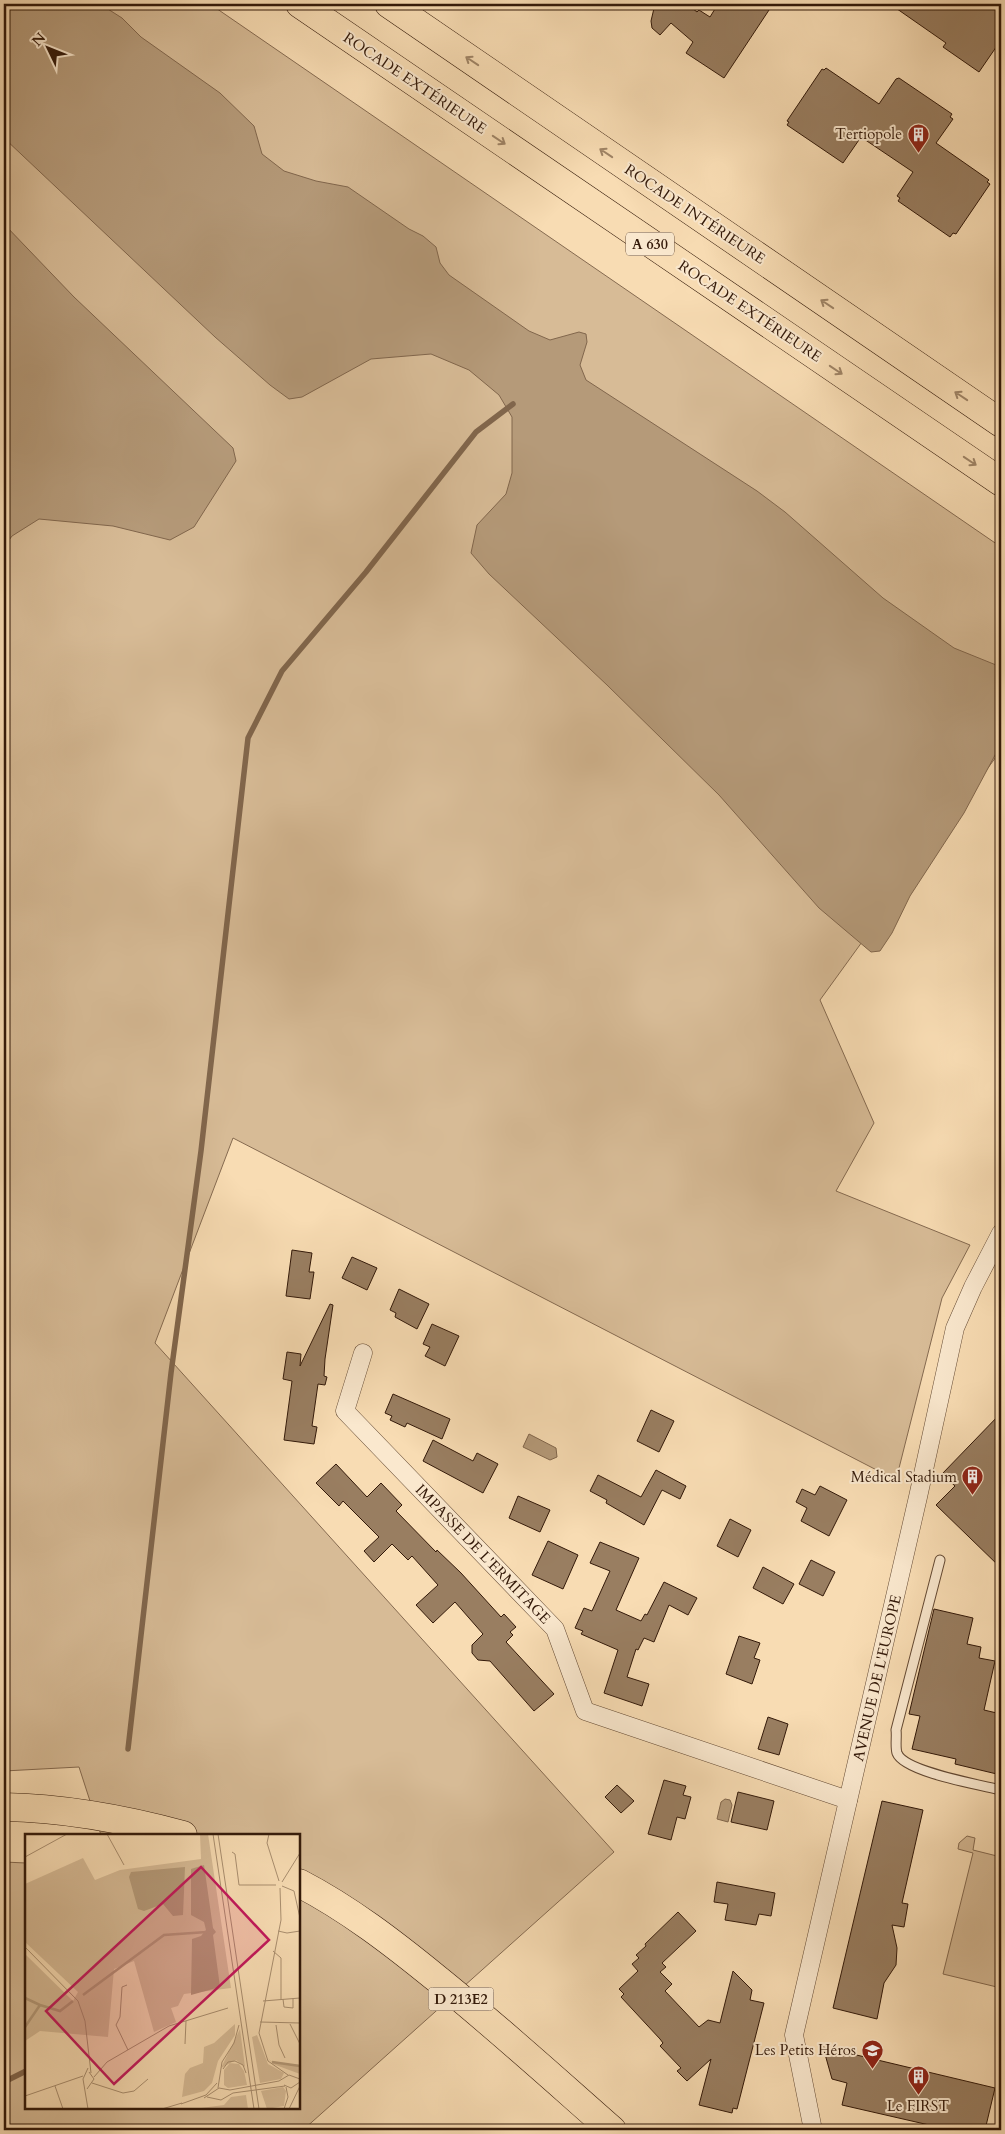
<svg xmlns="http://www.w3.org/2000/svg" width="1005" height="2134" viewBox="0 0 1005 2134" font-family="Cardo,serif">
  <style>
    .green { fill: #d7bb96; stroke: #856a50 }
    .water { fill: #b59a79; stroke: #81664c }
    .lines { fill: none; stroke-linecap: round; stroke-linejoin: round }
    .stream { stroke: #81664c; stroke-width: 5.5 }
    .building { fill: #997e61; stroke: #331909 }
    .service-casing { stroke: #644a34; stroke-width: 11 }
    .minor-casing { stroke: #644a34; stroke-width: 19 }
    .primary-casing { stroke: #331909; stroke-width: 29 }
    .motorway-casing { stroke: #331909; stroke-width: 29 }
    .service { stroke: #fae8ce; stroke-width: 9 }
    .minor { stroke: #fae8ce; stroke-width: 18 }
    .primary { stroke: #f8dcb3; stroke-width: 28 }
    .motorway { stroke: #f8dcb3; stroke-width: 28 }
    .oneway { stroke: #9f8466 }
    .labels { text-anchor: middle; stroke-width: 4; stroke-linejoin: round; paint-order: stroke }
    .shield { fill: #fae8ce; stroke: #6f5744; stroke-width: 1 }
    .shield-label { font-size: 14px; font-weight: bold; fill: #331909 }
    .street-label { font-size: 15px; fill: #331909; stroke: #fae8ce }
    .poi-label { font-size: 15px; fill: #331909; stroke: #fae8ce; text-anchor: end }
    .inset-river { fill: none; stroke: #b59a79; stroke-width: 2.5 }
    .inset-road { fill: none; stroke: #a98e6f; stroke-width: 1 }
    .view { fill: #c2185b; fill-opacity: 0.15; stroke: #c2185b; stroke-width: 2.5 }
    .inset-edge { fill: none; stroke: #331909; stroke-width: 2.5 }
  </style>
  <rect width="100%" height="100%" fill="#f8dcb3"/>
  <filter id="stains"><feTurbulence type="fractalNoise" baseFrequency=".004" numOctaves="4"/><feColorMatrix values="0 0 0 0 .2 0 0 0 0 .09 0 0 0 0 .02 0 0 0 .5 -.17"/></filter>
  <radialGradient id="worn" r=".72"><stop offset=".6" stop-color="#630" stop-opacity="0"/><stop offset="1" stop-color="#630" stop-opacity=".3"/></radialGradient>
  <g class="green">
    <polygon points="4,4 210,4 1001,547 1001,750 820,1000 874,1123 836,1191 970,1245 942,1298 896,1480 233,1138 155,1343 614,1852 303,2130 4,2130 4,1862 26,1863 26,2108 299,2108 299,1835 101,1835 79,1767 4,1771"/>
    <polygon points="967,1836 975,1838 973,1850 1001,1857 1001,1988 943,1974 973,1853 958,1849 959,1843"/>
  </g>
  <g class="water">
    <polygon points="4,4 100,4 122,18 141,37 220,93 254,126 262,154 284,171 316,181 348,187 409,229 423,236 436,247 440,263 449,275 529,331 550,340 579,332 586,334 587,342 580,365 586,380 757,491 785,512 883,598 954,648 1001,667 1001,744 964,813 910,896 892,933 880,951 871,952 819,908 719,795 607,685 489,574 471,553 477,525 506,494 512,473 512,417 499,395 469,370 431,354 371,359 302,397 289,399 270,385 215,337 4,138"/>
    <polygon points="4,224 74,297 233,448 236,461 194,527 170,540 113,526 39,519 12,536 4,547"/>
    <polygon points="529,1434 556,1448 557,1457 550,1460 523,1447"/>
    <polygon points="725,1799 730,1800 732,1805 728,1822 717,1819 721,1802"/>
  </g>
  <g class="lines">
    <g class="stream">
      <polyline points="128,1749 171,1373 201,1151 248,738 282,671 366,572 476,432 513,404"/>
      <polyline points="4,2082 26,2071"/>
    </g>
  </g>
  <g class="building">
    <polygon points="655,4 687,4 697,12 699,10 710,17 718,4 773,4 724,78 686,53 693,42 671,23 660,35 652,28 651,21"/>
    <polygon points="890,4 1001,4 1001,40 979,72 943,47 946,43"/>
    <polygon points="826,68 879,104 896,79 899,78 952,114 950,117 953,119 936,143 989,180 987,182 990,184 956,234 953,233 950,237 898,201 900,198 897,196 913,172 861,137 843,163 787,125 789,122 787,121 822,69 824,70"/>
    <polygon points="292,1250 312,1253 309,1272 314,1272 310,1299 286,1296"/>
    <polygon points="352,1257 377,1268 367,1290 342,1278"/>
    <polygon points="399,1289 429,1304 417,1329 395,1317 396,1313 390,1310"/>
    <polygon points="330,1304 333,1305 325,1359 324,1376 327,1377 325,1385 318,1384 312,1426 317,1427 314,1444 284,1440 292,1381 283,1379 287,1352 301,1354 300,1366"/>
    <polygon points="432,1324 459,1336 445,1366 425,1356 430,1347 423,1344"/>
    <polygon points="393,1394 450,1419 442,1439 407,1423 405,1427 390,1420 392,1416 385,1413"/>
    <polygon points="651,1410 674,1421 659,1452 637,1441"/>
    <polygon points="1001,1413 1001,1568 936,1505 955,1486 942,1474"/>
    <polygon points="433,1440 473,1461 477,1453 498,1464 483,1493 423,1461"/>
    <polygon points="336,1464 367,1497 381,1483 402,1505 396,1511 436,1552 437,1550 461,1573 501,1617 504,1614 516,1627 510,1632 513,1635 506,1642 554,1694 534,1711 490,1661 478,1660 472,1653 472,1645 483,1634 455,1602 433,1623 416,1605 438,1585 412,1556 408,1560 392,1544 374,1562 364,1551 379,1537 343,1501 339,1506 316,1483"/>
    <polygon points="656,1470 686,1486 680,1499 662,1490 644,1525 606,1503 607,1500 590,1491 598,1475 641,1497"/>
    <polygon points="820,1486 847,1500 829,1536 801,1521 807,1508 796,1502 802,1489 815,1495"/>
    <polygon points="518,1496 550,1510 540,1532 509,1518"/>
    <polygon points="730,1519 751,1530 738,1557 717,1546"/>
    <polygon points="548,1541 578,1555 563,1589 532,1575"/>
    <polygon points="600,1542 639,1558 616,1610 641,1621 645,1614 647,1615 664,1582 697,1598 688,1615 669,1605 654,1642 644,1638 638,1650 636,1649 627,1677 649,1684 642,1706 604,1693 618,1650 581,1634 583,1631 575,1628 584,1608 592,1611 610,1571 590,1563"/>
    <polygon points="811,1560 835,1572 823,1596 799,1584"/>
    <polygon points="763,1567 794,1584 783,1604 753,1588"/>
    <polygon points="934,1609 973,1618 967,1644 981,1647 979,1658 995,1661 984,1710 1001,1714 1001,1775 955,1764 956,1759 912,1749 920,1716 909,1714"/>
    <polygon points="739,1636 760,1643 754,1658 760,1660 752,1684 726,1674"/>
    <polygon points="768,1717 788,1724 779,1755 758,1749"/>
    <polygon points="664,1780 686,1786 683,1795 691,1797 685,1819 677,1817 671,1840 648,1834"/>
    <polygon points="617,1785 634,1801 621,1813 605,1797"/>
    <polygon points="738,1792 774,1801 767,1830 731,1822"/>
    <polygon points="882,1801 923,1810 902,1903 908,1904 904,1927 892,1925 897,1948 896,1965 884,1983 877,2019 833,2008"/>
    <polygon points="717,1882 775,1893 771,1916 759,1914 756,1925 725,1920 728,1904 714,1902"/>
    <polygon points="678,1912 696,1931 662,1963 666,1967 660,1972 672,1984 665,1991 699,2027 708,2020 720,2023 733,1971 752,1990 750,2000 764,2003 737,2109 733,2108 732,2113 699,2105 711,2059 687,2081 677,2071 681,2068 660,2046 663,2043 660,2039 621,1997 624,1994 619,1989 638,1971 632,1964 639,1958 636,1955 646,1946 645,1944"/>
    <polygon points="823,2047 995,2088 985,2130 951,2130 842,2105 847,2083 832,2079"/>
  </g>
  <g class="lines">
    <defs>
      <path id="service" d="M940,1560L896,1730C897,1736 895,1747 897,1753C904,1772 981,1785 1001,1790"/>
      <g id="minor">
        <polyline points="363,1353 345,1411 555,1629 585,1711 848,1800"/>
        <polyline points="813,2130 794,2035 918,1497 955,1328 973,1287 1001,1233"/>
      </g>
      <g id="primary">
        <path d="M4,1807C65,1808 124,1819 183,1835"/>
        <path d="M299,1883C349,1909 393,1943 436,1978C497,2027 554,2079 612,2130"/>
      </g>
      <g id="motorway">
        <polyline points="300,4 1001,482"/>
        <polyline points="389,4 1001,423"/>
      </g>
    </defs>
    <use href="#service" class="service-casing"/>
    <use href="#minor" class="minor-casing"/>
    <use href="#primary" class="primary-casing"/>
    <use href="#motorway" class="motorway-casing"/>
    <use href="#service" class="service"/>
    <use href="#minor" class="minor"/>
    <use href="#primary" class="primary"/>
    <use href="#motorway" class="motorway"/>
  </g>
  <defs><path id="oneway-shaft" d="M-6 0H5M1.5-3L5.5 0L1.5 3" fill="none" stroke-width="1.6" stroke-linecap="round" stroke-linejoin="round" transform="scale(1.25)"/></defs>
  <g class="oneway">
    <use href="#oneway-shaft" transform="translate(472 61) rotate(-146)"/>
    <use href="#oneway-shaft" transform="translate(499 140) rotate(34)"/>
    <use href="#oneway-shaft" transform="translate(606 153) rotate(-146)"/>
    <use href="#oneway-shaft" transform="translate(827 304) rotate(-146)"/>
    <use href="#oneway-shaft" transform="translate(836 370) rotate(34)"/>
    <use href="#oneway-shaft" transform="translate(961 396) rotate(-146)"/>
    <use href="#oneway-shaft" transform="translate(970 461) rotate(34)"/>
  </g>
  <defs>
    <symbol id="building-pin" viewBox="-11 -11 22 30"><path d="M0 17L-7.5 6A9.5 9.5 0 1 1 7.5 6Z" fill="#8f2418" stroke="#fae8ce"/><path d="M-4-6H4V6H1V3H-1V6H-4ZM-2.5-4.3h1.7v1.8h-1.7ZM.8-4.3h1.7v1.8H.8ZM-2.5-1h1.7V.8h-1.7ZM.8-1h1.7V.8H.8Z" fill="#fff"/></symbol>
    <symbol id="school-pin" viewBox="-11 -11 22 30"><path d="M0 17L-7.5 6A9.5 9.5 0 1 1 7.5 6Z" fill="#8f2418" stroke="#fae8ce"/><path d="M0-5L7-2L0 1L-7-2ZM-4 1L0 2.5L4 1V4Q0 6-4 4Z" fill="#fff"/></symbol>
  </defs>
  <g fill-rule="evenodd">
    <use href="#building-pin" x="906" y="122" width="25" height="34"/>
    <use href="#building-pin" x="960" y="1464" width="25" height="34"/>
    <use href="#school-pin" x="860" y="2038" width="25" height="34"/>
    <use href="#building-pin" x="906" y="2064" width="25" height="34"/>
  </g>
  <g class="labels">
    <g class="shield">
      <rect x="626" y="232.5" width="48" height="23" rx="4"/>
      <rect x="428.5" y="1987.5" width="65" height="23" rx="4"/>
    </g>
    <g class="shield-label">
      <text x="650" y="249">A 630</text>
      <text x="461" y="2004">D 213E2</text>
    </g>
    <g class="street-label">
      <text transform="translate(415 83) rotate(34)" y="5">ROCADE EXTÉRIEURE</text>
      <text transform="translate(695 214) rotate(34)" y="5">ROCADE INTÉRIEURE</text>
      <text transform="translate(750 311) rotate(34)" y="5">ROCADE EXTÉRIEURE</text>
      <text transform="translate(483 1554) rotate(46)" y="5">IMPASSE DE L'ERMITAGE</text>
      <text transform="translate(877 1678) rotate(-77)" y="5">AVENUE DE L'EUROPE</text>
    </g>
    <g class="poi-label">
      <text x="902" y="139">Tertiopole</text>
      <text x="957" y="1482">Médical Stadium</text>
      <text x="856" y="2055">Les Petits Héros</text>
      <text x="918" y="2111" text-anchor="middle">Le FIRST</text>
    </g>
  </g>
  <g transform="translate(25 1834)">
    <rect width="275" height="275" fill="#f8dcb3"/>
    <path d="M175,0H183L206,154L159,160L153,172L146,174L151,188L129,198L109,127L89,135L83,203L15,197L0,207V120L48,167L53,158L0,108V50L58,24L70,46L95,36L176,25ZM210,190V201L193,227L187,249L179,257L157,263L160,240L165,234L178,229L179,213L189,209ZM215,195L220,233L211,226L196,234ZM232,201L243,230L259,239L256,245L235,249L227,203ZM243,224L247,228L275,231V240L248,230ZM205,229L214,230L219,237L222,251L203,254L199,251V236ZM258,253L261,257L259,272L242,275L236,257ZM221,261L223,275H168L199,271L206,263Z" fill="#d7bb96"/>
    <path d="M179,31L188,94L191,98L188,101L195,153L166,161L167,105L176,102L181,96L179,88L166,81V35ZM160,33L158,81L148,82L138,70L119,77L113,75L104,43L106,38Z" fill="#b59a79"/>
    <path class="inset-river" d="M58,161L139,101L182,98M0,164L15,171M0,193L15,171L35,177L48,167M247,228L275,232"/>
    <path class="inset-road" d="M82,0L99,31M188,0L229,275M193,0L234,275M244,0L242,9L254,47M207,18L210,20L214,51H251M0,23L42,0M257,48L275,19M257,52L269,57L275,84M255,54L256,86L234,199L243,227L263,241M253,97L262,99L275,97M0,113L53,167L60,187L66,239M248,117L256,124V166M102,151L97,153L95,183L91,191L103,216M258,165L259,173L268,174V164M238,167L275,164M235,188L275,189M265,190L275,210M251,191L254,211L260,224M160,210L161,187M63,234L58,245L63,275M198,235L203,228L210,227L218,231L221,239M69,243L82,228L144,192L203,174M67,249L98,259L109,257L123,245M259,251L266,254L275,248M30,252L38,275M193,254L197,228L209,209L214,191M62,255L69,245L64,238M0,262L58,242M182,263L196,266L208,259L260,252M179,264L194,254L205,256L254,247L264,241L275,245M156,270L181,261L192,249M137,275L157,269M259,275L263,263L261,253M264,275L275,252"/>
    <path class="view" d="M176,33L244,106L89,250L21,177Z"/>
    <rect width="275" height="275" class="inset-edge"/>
  </g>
  <rect width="1005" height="2134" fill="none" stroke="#f8dcb3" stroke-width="20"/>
  <rect x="5" y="5" width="995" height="2124" fill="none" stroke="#331909" stroke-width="2.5"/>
  <rect x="10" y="10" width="985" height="2114" fill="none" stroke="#331909"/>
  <g transform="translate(48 48) rotate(313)" stroke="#fae8ce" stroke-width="4" paint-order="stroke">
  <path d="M0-4L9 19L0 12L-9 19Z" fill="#331909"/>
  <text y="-8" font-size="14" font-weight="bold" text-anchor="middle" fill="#331909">N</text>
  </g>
  <rect width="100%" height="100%" filter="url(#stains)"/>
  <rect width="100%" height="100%" fill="url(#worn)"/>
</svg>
